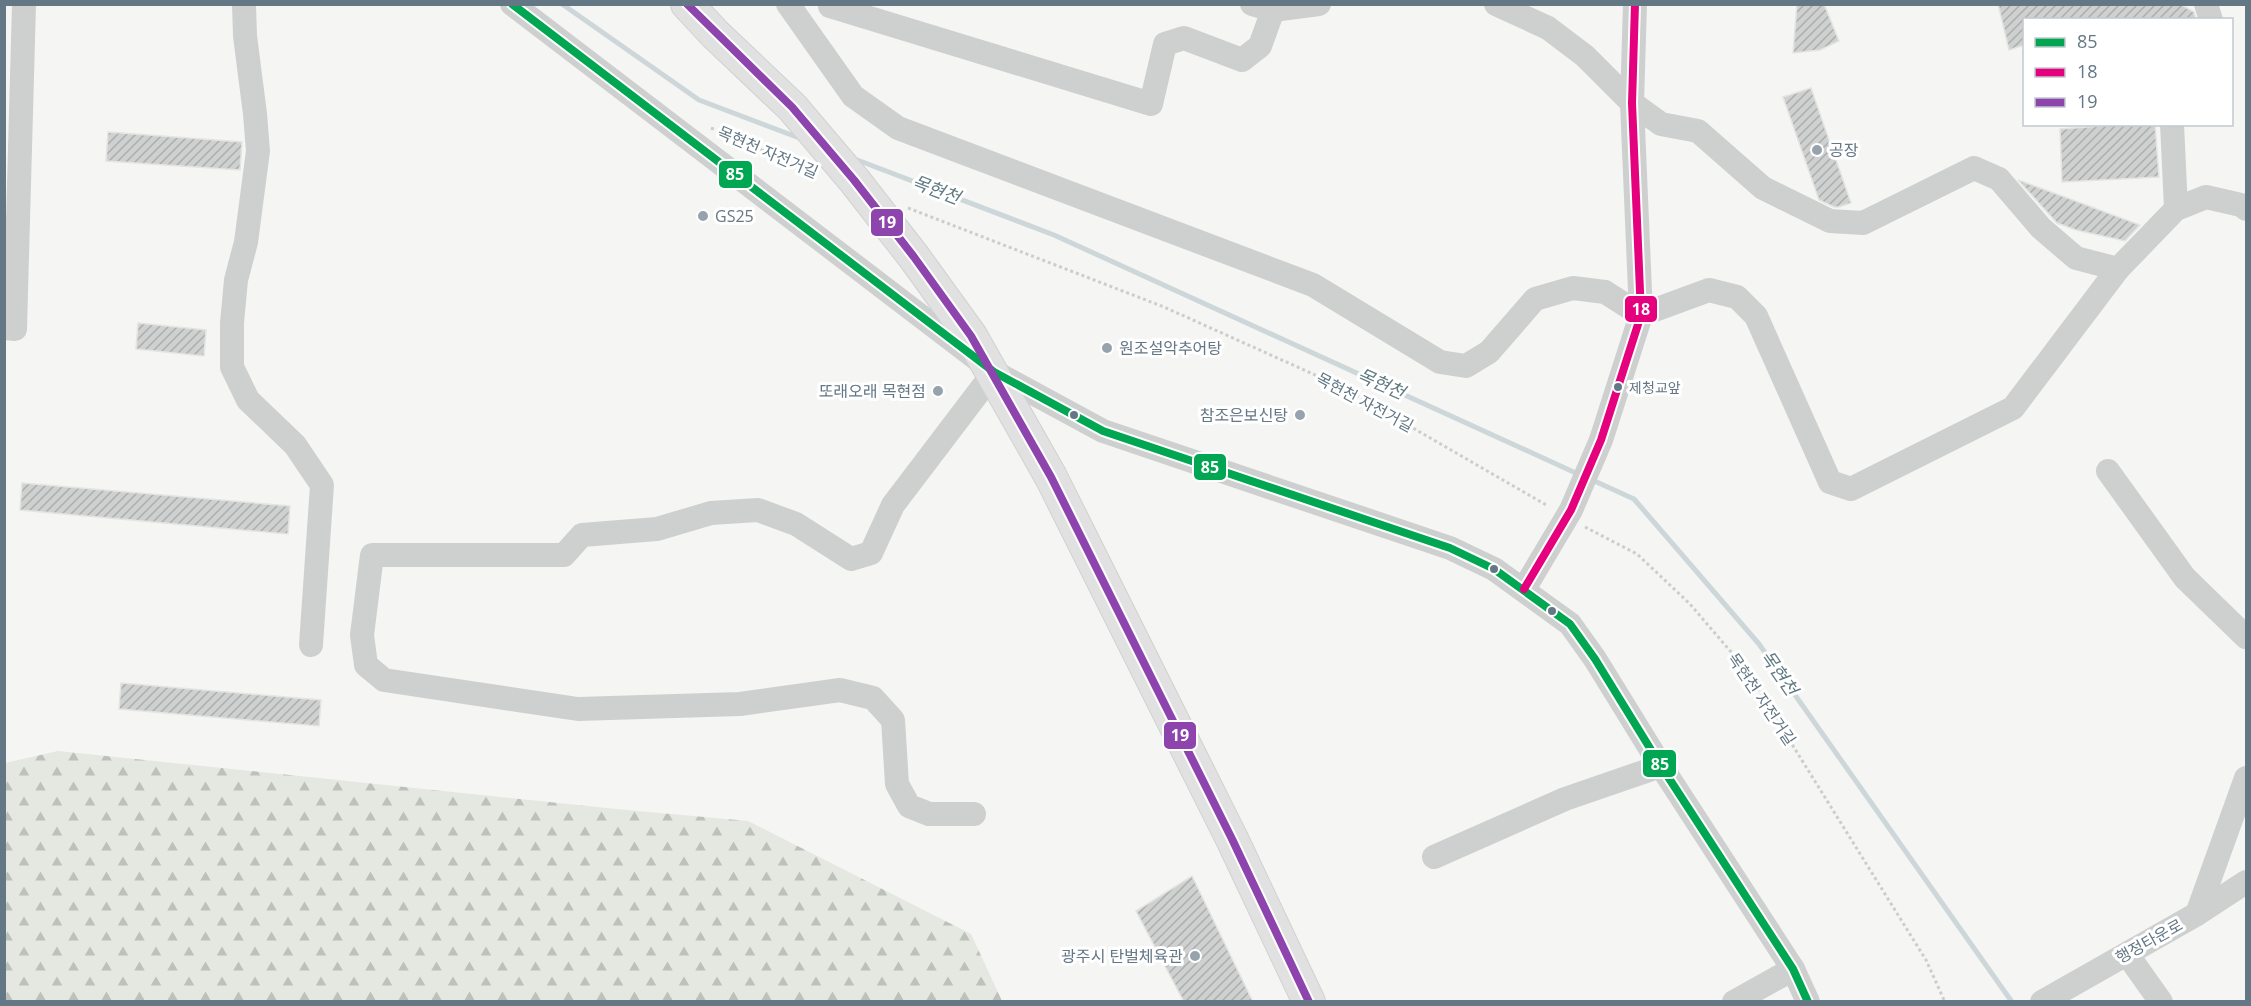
<svg xmlns="http://www.w3.org/2000/svg" width="2251" height="1006" viewBox="0 0 2251 1006" font-family="'Open Sans','Noto Sans KR',sans-serif">
  <style>
    .forest { fill: url(#forest-firs) }
    .lines { fill: none; stroke-linecap: round; stroke-linejoin: round }
    .stream { stroke: #cdd6d8; stroke-width: 5 }
    .building { fill: url(#building-hatch); stroke: #e4e4e3; stroke-width: 1.5 }
    .major-casing { stroke: #d0d2d2; stroke-width: 34 }
    .path { stroke: #cccdcd; stroke-width: 3; stroke-dasharray: 3 3; stroke-linecap: butt }
    .minor { stroke: #ced0d0; stroke-width: 24 }
    .major { stroke: #e1e1e2; stroke-width: 32 }
    .major-bridge-casing { stroke: #d0d2d2; stroke-width: 34; stroke-linecap: butt }
    .major-bridge { stroke: #e1e1e2; stroke-width: 32 }
    .bus-1-casing { stroke: #fff; stroke-width: 12 }
    .bus-2-casing { stroke: #fff; stroke-width: 12 }
    .bus-3-casing { stroke: #fff; stroke-width: 12 }
    .bus-1 { stroke: #00a651; stroke-width: 8 }
    .bus-2 { stroke: #e5007d; stroke-width: 8 }
    .bus-3 { stroke: #8e44ad; stroke-width: 8 }
    .poi-dot { fill: #96a3ac; stroke: #fff; stroke-width: 2 }
    .bus-dot { fill: #637785; stroke: #fff; stroke-width: 2 }
    .labels { text-anchor: middle; stroke-width: 6; stroke-linejoin: round; paint-order: stroke }
    .bus-label { font-size: 14px; fill: #637785; stroke: #fff; text-anchor: start }
    .poi-label { font-size: 16px; fill: #637785; stroke: #fff; text-anchor: start }
    .street-label { font-size: 16px; fill: #637785; stroke: #fff }
    .water-label { font-size: 18px; font-style: italic; fill: #5f7a83; stroke: #fff }
    .line-badge { stroke: #fff; stroke-width: 2 }
    .badge-label { font-size: 16px; text-anchor: middle; font-weight: bold; fill: #fff }
  </style>
  <defs>
    <pattern id="forest-firs" width="22" height="20" patternUnits="userSpaceOnUse" patternTransform="scale(1.5)"><rect width="22" height="20" fill="#e4e8e1"/><path d="M5 1l3.5 6h-7zM16 11l3.5 6h-7z" fill="#bcc1bc"/></pattern>
    <pattern id="building-hatch" width="6" height="6" patternUnits="userSpaceOnUse" patternTransform="scale(1.5)"><rect width="6" height="6" fill="#cfd1d0"/><path d="M-1 1l2-2M0 6l6-6M5 7l2-2" fill="none" stroke="#acaeae"/></pattern>
  </defs>
  <rect width="100%" height="100%" fill="#f5f5f3"/>
  <polygon class="forest" points="58,751 616,809 748,821 971,934 1002,1001 5,1001 5,763"/>
  <g class="lines">
    <g class="stream">
      <polyline points="562,4 699,100 802,139"/>
      <polyline points="852,158 1054,235 1578,474"/>
      <polyline points="1590,479 1634,499 1759,644 2012,1002"/>
    </g>
  </g>
  <g class="building">
    <polygon points="1797,4 1824,4 1839,41 1820,50 1793,53"/>
    <polygon points="1998,4 2180,4 2194,12 2196,20 2025,20 2025,45 2009,50"/>
    <polygon points="1811,88 1851,203 1839,207 1834,207 1819,200 1783,97"/>
    <polygon points="2128,124 2155,124 2159,177 2062,182 2060,129"/>
    <polygon points="108,132 242,142 240,170 106,161"/>
    <polygon points="2018,180 2062,196 2140,225 2125,241 2076,230 2057,223"/>
    <polygon points="138,323 206,330 204,356 136,349"/>
    <polygon points="22,483 290,506 288,534 20,510"/>
    <polygon points="121,683 321,700 319,726 119,709"/>
    <polygon points="1192,876 1253,1002 1184,1002 1136,911"/>
  </g>
  <g class="lines">
    <defs>
      <g id="major">
        <polyline points="687,4 715,34"/>
        <polyline points="1051,477 1232,839 1309,1002"/>
      </g>
    </defs>
    <use href="#major" class="major-casing"/>
    <g class="path">
      <polyline points="711,128 813,172"/>
      <polyline points="908,208 1164,307 1342,387 1548,506"/>
      <polyline points="1585,527 1637,554 1689,603 1744,667 1926,960 1945,1002"/>
    </g>
    <g class="minor">
      <polyline points="244,4 245,36 255,114 258,151 246,242 236,280 232,323 232,367 248,400 295,445 322,485 311,645"/>
      <polyline points="512,4 994,372 1103,431 1450,548 1494,569 1570,624 1595,659 1661,766 1793,969 1808,1002"/>
      <polyline points="788,4 853,96 898,128 1313,285 1440,362 1466,366 1489,352 1535,299 1573,288 1605,292 1641,315 1709,290 1737,297 1756,316 1830,482 1851,489 2013,408 2118,269 2176,209 2206,197 2241,205 2246,209"/>
      <polyline points="1252,4 1273,10 1319,4"/>
      <polyline points="1496,4 1548,28 1585,56 1632,103 1661,124 1698,131 1763,188 1830,221 1863,223 1974,168 1999,179 2041,228 2076,258 2118,269"/>
      <polyline points="2206,4 2211,20"/>
      <polyline points="830,6 1151,104 1165,44 1184,38 1242,60 1260,46 1273,10"/>
      <polyline points="2172,124 2176,209"/>
      <polyline points="4,328 15,329 24,4"/>
      <polyline points="2108,471 2185,578 2246,637"/>
      <polyline points="1524,589 1571,510 1601,440 1641,315 1632,103 1635,4"/>
      <polyline points="974,814 929,814 909,806 897,784 893,720 873,698 840,690 740,704 578,709 384,680 366,665 362,635 372,555 564,555 582,535 657,529 711,513 758,510 796,524 851,559 871,553 893,505 994,372"/>
      <polyline points="1434,857 1565,799 1661,766"/>
      <polyline points="2197,914 2246,778"/>
      <polyline points="2127,954 2161,1002"/>
      <polyline points="1734,1002 1793,969"/>
      <polyline points="2042,1002 2197,914 2246,882"/>
    </g>
    <use href="#major" class="major"/>
    <defs>
      <polyline id="major-bridge" points="715,34 792,107 854,180 914,257 971,336 1051,477"/>
    </defs>
    <use href="#major-bridge" class="major-bridge-casing"/>
    <use href="#major-bridge" class="major-bridge"/>
    <defs>
      <polyline id="bus-1" points="512,4 994,372 1103,431 1450,548 1494,569 1570,624 1595,659 1661,766 1793,969 1808,1002"/>
      <polyline id="bus-2" points="1524,589 1571,510 1601,440 1641,315 1632,103 1635,4"/>
      <polyline id="bus-3" points="687,4 792,107 854,180 914,257 971,336 1051,477 1232,839 1309,1002"/>
    </defs>
    <use href="#bus-1" class="bus-1-casing"/>
    <use href="#bus-2" class="bus-2-casing"/>
    <use href="#bus-3" class="bus-3-casing"/>
    <use href="#bus-1" class="bus-1"/>
    <use href="#bus-2" class="bus-2"/>
    <use href="#bus-3" class="bus-3"/>
  </g>
  <g class="poi-dot">
    <circle cx="1817" cy="150" r="6"/>
    <circle cx="703" cy="216" r="6"/>
    <circle cx="1107" cy="348" r="6"/>
    <circle cx="938" cy="391" r="6"/>
    <circle cx="1300" cy="415" r="6"/>
    <circle cx="1195" cy="956" r="6"/>
  </g>
  <g class="bus-dot">
    <circle cx="1618" cy="387" r="5"/>
    <circle cx="1074" cy="415" r="5"/>
    <circle cx="1494" cy="569" r="5"/>
    <circle cx="1552" cy="611" r="5"/>
  </g>
  <g class="labels">
    <g class="bus-label">
      <text x="1629" y="393">제청교앞</text>
    </g>
    <g class="poi-label">
      <text x="1829" y="156">공장</text>
      <text x="715" y="222">GS25</text>
      <text x="1119" y="354">원조설악추어탕</text>
      <text x="926" y="397" text-anchor="end">또래오래 목현점</text>
      <text x="1288" y="421" text-anchor="end">참조은보신탕</text>
      <text x="1183" y="962" text-anchor="end">광주시 탄벌체육관</text>
    </g>
    <g class="street-label">
      <text transform="translate(768 152) rotate(23)" y="6">목현천 자전거길</text>
      <text transform="translate(1365 402) rotate(28)" y="6">목현천 자전거길</text>
      <text transform="translate(1762 699) rotate(56)" y="6">목현천 자전거길</text>
      <text transform="translate(2149 941) rotate(-29)" y="6">행정타운로</text>
    </g>
    <g class="water-label">
      <text transform="translate(936 190) rotate(21)" y="6">목현천</text>
      <text transform="translate(1381 384) rotate(24)" y="6">목현천</text>
      <text transform="translate(1779 673) rotate(55)" y="6">목현천</text>
    </g>
  </g>
  <g class="line-badge">
    <rect x="718" y="160" width="35" height="29" rx="6" fill="#00a651"/>
    <rect x="870" y="208" width="34" height="29" rx="6" fill="#8e44ad"/>
    <rect x="1624" y="295" width="34" height="28" rx="6" fill="#e5007d"/>
    <rect x="1193" y="453" width="34" height="28" rx="6" fill="#00a651"/>
    <rect x="1163" y="721" width="34" height="29" rx="6" fill="#8e44ad"/>
    <rect x="1642" y="749" width="35" height="29" rx="6" fill="#00a651"/>
  </g>
  <g class="badge-label">
    <text x="735" y="180">85</text>
    <text x="887" y="228">19</text>
    <text x="1641" y="315">18</text>
    <text x="1210" y="473">85</text>
    <text x="1180" y="741">19</text>
    <text x="1660" y="770">85</text>
  </g>
  <rect width="2251" height="1006" fill="none" stroke="#637785" stroke-width="12"/>
  <rect x="2023" y="18" width="210" height="108" fill="#ffffff" stroke="#c1c9ce" stroke-width="1.5"/>
  <rect x="2035" y="38" width="30" height="9" fill="#00a651" stroke="#c1c9ce" stroke-width="1.5"/>
  <text x="2077" y="48" font-size="18" fill="#637785">85</text>
  <rect x="2035" y="68" width="30" height="9" fill="#e5007d" stroke="#c1c9ce" stroke-width="1.5"/>
  <text x="2077" y="78" font-size="18" fill="#637785">18</text>
  <rect x="2035" y="98" width="30" height="9" fill="#8e44ad" stroke="#c1c9ce" stroke-width="1.5"/>
  <text x="2077" y="108" font-size="18" fill="#637785">19</text>
</svg>
